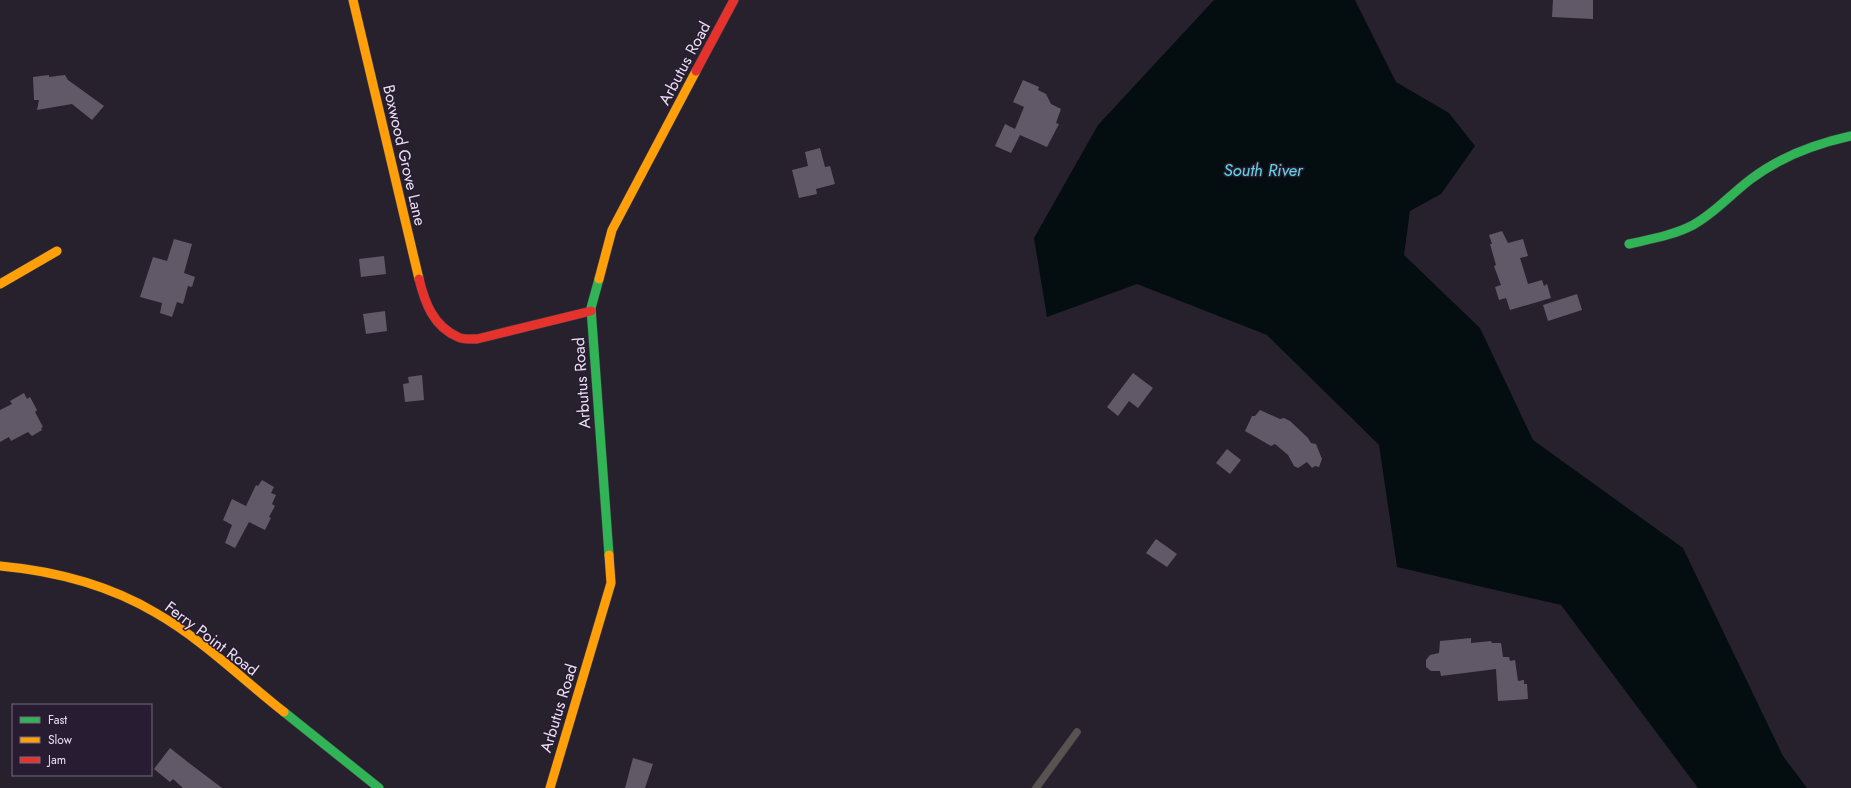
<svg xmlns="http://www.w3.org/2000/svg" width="1851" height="788" viewBox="0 0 1851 788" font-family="Jost,sans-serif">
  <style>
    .water { fill: #040e11 }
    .building { fill: #615967 }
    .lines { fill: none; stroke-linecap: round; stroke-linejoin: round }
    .lane-casing { stroke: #423d47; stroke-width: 8 }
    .fast-casing { stroke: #423d47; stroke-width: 10 }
    .slow-casing { stroke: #423d47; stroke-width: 10 }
    .jam-casing { stroke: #423d47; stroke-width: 10 }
    .lane { stroke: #595350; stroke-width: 7 }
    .fast { stroke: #30b455; stroke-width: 9 }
    .slow { stroke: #ff9f0a; stroke-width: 9 }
    .jam { stroke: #e5322d; stroke-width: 9 }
    .labels { text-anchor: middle; stroke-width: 3; stroke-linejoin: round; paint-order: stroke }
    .street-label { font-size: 16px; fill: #e9e1f0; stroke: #281c32 }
    .water-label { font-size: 17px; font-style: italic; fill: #61d7e3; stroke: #281c32 }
  </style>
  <rect width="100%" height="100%" fill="#27212d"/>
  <polygon class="water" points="1214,0 1355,0 1396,82 1449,113 1475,146 1441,194 1410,211 1404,255 1480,328 1533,440 1683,548 1783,756 1807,788 1698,788 1561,605 1397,567 1379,445 1267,335 1137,284 1047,317 1034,238 1098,125"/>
  <g class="building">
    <polygon points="1553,0 1593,0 1593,19 1552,17"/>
    <polygon points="49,75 49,77 65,75 68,80 104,106 92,120 72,104 37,110 39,100 34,100 33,77"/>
    <polygon points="1023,80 1039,87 1038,90 1046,94 1051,104 1061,109 1056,123 1059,124 1047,147 1020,135 1011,153 995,146 1005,124 1015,129 1024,107 1013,102"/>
    <polygon points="820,148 825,167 830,166 835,184 816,189 817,194 799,198 792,170 808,166 805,152"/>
    <polygon points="1502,231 1508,243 1523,239 1528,256 1520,258 1528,284 1542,280 1544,286 1547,284 1551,298 1510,310 1506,298 1499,300 1495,287 1501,285 1494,266 1496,265 1490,244 1492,244 1489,235"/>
    <polygon points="174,239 192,244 184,273 195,277 192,287 188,286 183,304 177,302 172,317 160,313 162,303 140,297 153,257 167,261"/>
    <polygon points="384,256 386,274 361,277 359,259"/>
    <polygon points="1577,294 1582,310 1548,321 1543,305"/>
    <polygon points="385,311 387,331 366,334 363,314"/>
    <polygon points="1133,373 1153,388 1138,408 1129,401 1118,416 1107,407"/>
    <polygon points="422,375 424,400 405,402 403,384 409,383 408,377"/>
    <polygon points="24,393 27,399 30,397 37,410 35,412 43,427 41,428 42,430 32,436 28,432 11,441 9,437 0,442 0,410 12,404 10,401"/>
    <polygon points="1260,410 1280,419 1284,418 1290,421 1308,438 1311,443 1316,444 1322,459 1319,467 1315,466 1312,468 1307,462 1298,468 1294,466 1288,455 1275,444 1271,446 1245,431 1252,416 1255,416"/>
    <polygon points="1227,449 1241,460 1230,474 1216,463"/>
    <polygon points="262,480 274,487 271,493 276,495 272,504 275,506 269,517 271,518 265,530 249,522 235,548 225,543 232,525 223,520 232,499 246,506 256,485 258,486"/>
    <polygon points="1156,539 1177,554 1167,567 1146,553"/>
    <polygon points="1471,638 1471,643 1491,641 1492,643 1501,643 1503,657 1509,657 1510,661 1515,660 1518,681 1524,680 1524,684 1527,684 1528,699 1498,701 1496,669 1441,676 1440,671 1431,671 1426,667 1426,660 1430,655 1439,653 1440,641"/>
    <polygon points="170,748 189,763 222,788 183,788 173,779 170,782 154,769"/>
    <polygon points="633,758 653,764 645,788 625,788"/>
  </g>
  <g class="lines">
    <defs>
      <polyline id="lane" points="1036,788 1077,732"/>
      <g id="fast">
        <path d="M1629,244C1651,239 1674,235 1693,225C1715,213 1731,194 1751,179C1780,157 1815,144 1851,136"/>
        <polyline points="599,279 591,308 609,555"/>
        <polyline points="284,712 379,788"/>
      </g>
      <g id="slow">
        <polyline points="353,0 419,279"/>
        <polyline points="599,279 612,230 696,71"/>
        <polyline points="0,284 57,251"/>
        <path d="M0,566C55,571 109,585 156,613C203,640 242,679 284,712"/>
        <polyline points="550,788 611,583 609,555"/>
      </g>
      <g id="jam">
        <polyline points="696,71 734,0"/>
        <path d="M419,279C425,303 433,326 458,337C463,340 471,339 477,339L591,311"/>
      </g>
    </defs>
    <use href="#lane" class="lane-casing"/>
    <use href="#fast" class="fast-casing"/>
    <use href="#slow" class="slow-casing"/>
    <use href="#jam" class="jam-casing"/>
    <use href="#lane" class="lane"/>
    <use href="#fast" class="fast"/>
    <use href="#slow" class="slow"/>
    <use href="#jam" class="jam"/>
  </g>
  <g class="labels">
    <g class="street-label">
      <text transform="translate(684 63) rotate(-62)" y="6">Arbutus Road</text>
      <text transform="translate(405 155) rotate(77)" y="6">Boxwood Grove Lane</text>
      <text transform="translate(581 383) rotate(-94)" y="6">Arbutus Road</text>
      <text transform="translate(212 638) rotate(37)" y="6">Ferry Point Road</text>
      <text transform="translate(558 708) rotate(-73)" y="6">Arbutus Road</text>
    </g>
    <g class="water-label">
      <text x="1263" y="176">South River</text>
    </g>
  </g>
  <rect x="12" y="704" width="140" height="72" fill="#281c32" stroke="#756b7e"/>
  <rect x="20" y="717" width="20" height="6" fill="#30b455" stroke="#756b7e"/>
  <text x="48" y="724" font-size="12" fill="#e9e1f0">Fast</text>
  <rect x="20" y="737" width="20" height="6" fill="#ff9f0a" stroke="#756b7e"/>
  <text x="48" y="744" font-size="12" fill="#e9e1f0">Slow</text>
  <rect x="20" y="757" width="20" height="6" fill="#e5322d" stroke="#756b7e"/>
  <text x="48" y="764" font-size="12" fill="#e9e1f0">Jam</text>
</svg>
